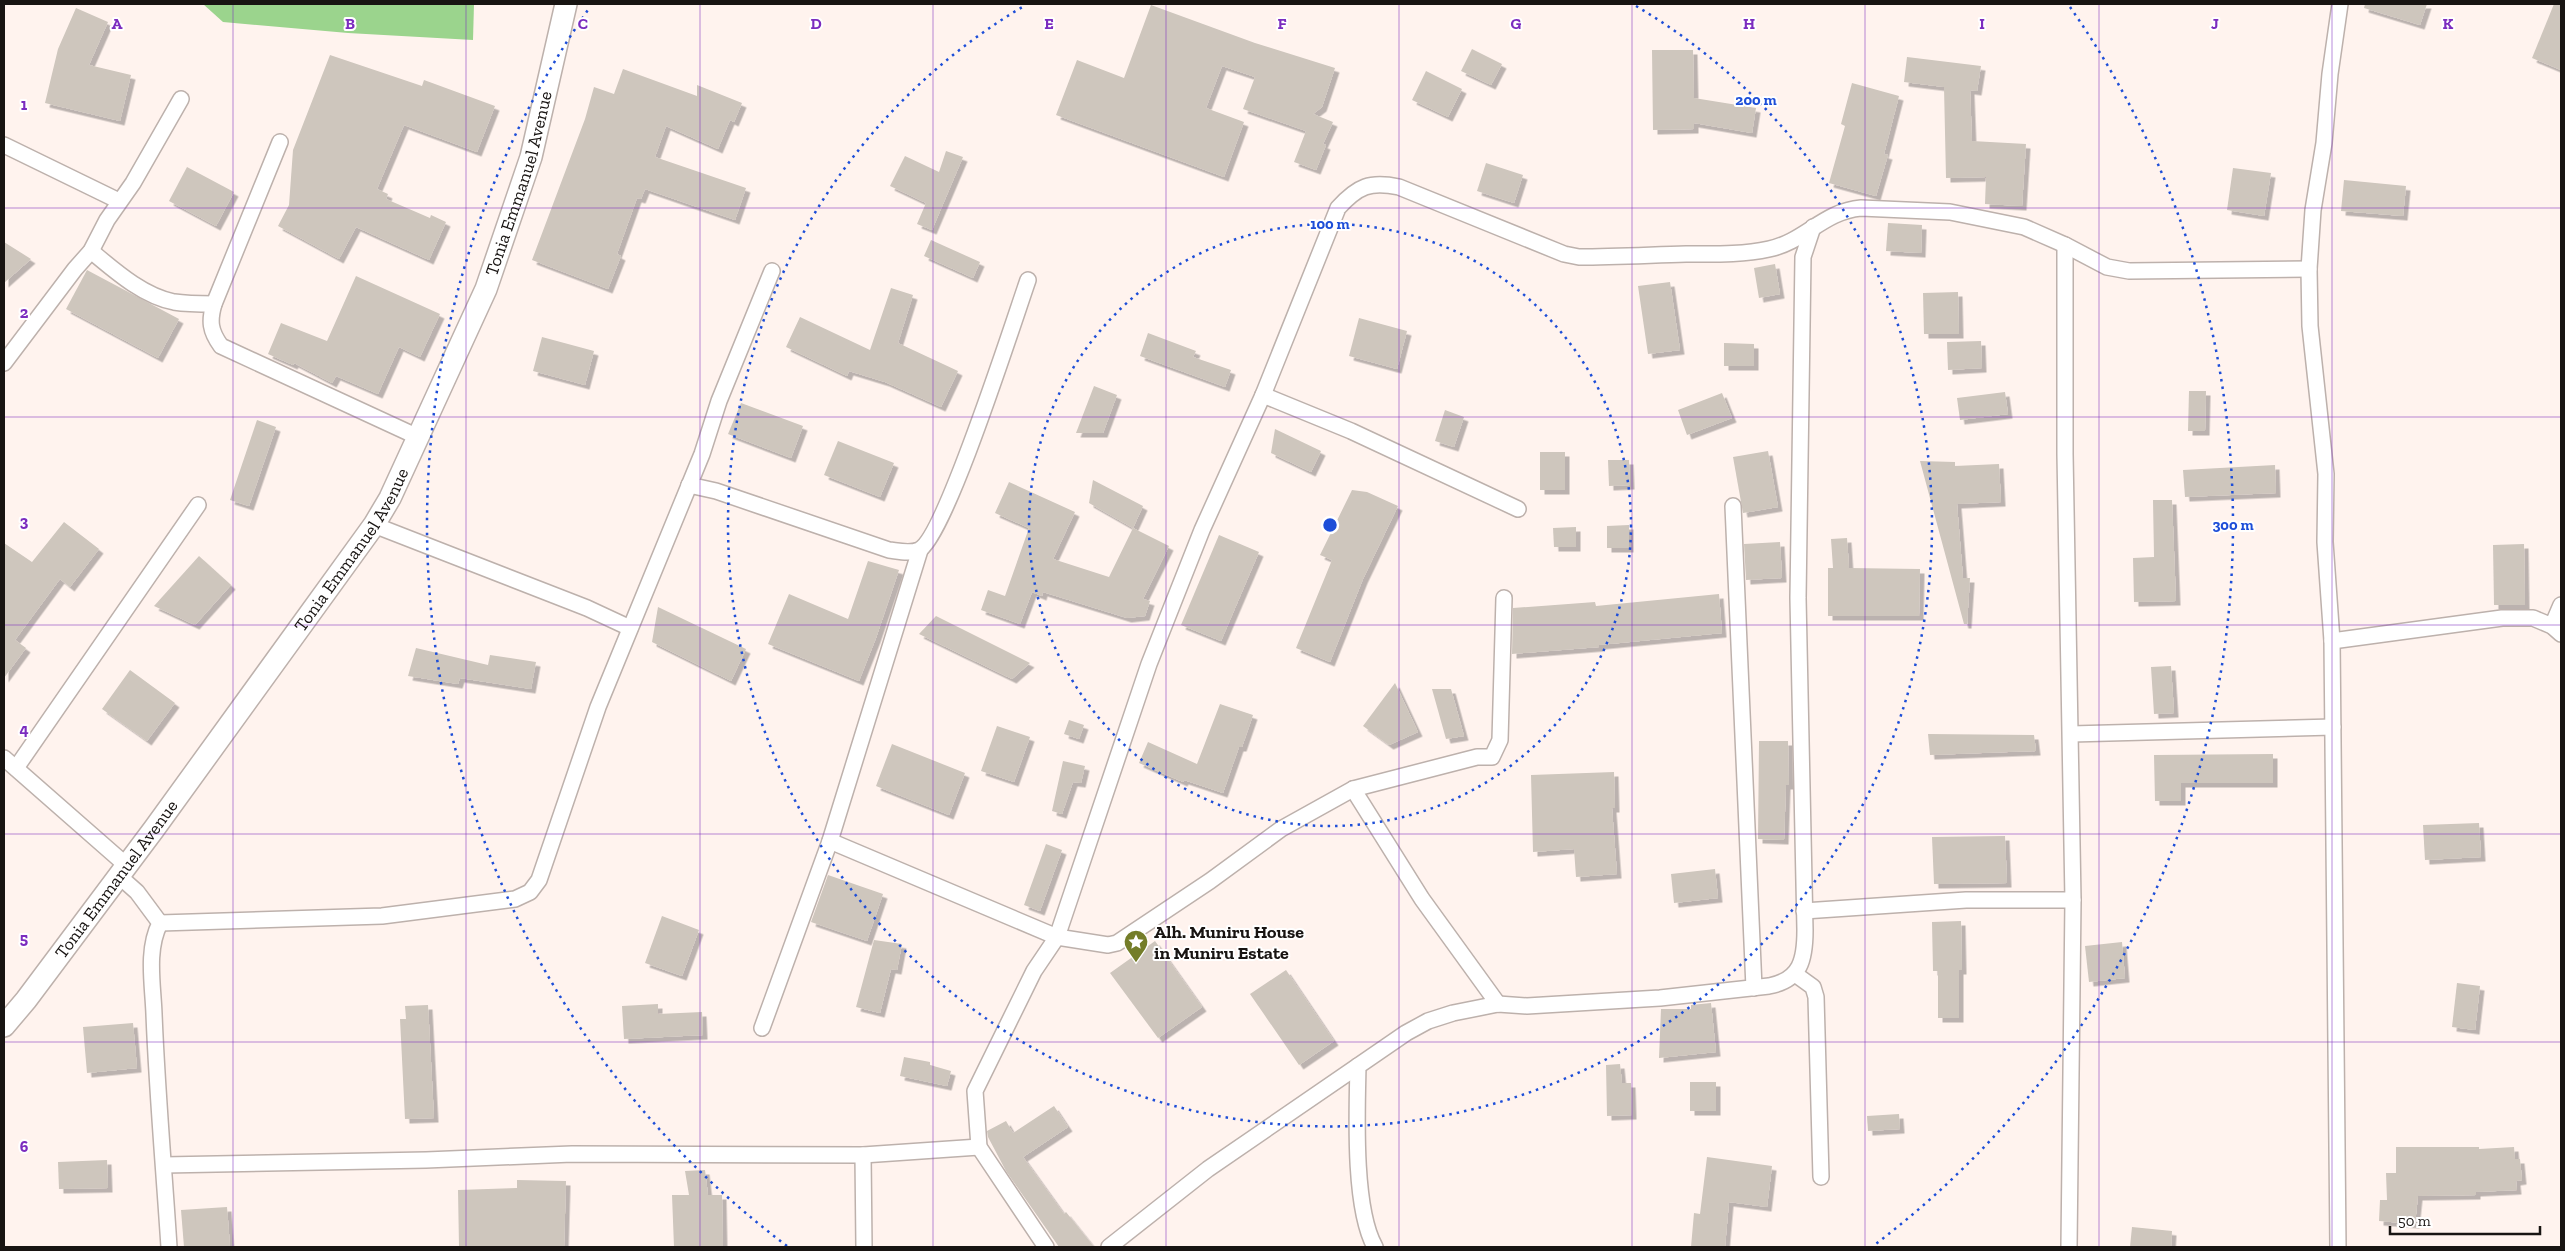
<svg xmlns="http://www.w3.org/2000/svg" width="2565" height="1251" viewBox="0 0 2565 1251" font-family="'Zilla Slab',serif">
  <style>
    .forest { fill: #9bd48d }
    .building { fill: #cec6bd; filter: url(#shadow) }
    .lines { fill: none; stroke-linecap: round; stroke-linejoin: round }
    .street-casing { stroke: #bdb1ac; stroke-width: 18 }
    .secondary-casing { stroke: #bdb1ac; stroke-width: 24 }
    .street { stroke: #fff; stroke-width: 15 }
    .secondary { stroke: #fff; stroke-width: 21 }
    .grid { fill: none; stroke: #7b2cbf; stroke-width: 1; stroke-opacity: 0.55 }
    .ring { fill: none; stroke: #1d4ed8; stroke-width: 2.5; stroke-dasharray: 2.5 5 }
    .labels { text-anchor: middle; stroke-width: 4; stroke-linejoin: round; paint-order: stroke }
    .street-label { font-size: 18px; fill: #181412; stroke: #fff }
    .poi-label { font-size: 18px; font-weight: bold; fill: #181412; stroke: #fff; text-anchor: start }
    .grid-label { font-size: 16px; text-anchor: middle; font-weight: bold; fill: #7b2cbf; stroke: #fff; stroke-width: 4; stroke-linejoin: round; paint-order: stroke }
    .centre { fill: #1d4ed8; stroke: #fff; stroke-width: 2.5 }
    .ring-label { font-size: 15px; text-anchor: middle; font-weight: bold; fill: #1d4ed8; stroke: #fff; stroke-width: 4; stroke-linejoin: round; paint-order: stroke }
  </style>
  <defs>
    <filter id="shadow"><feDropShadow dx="4.5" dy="4.5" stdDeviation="0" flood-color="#0004"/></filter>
  </defs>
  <rect width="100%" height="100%" fill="#fff3ee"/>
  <polygon class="forest" points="203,4 474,4 473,40 348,33 223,22"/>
  <g class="building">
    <polygon points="2365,4 2427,4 2420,25 2364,8"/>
    <polygon points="2554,4 2561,4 2561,70 2532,58"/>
    <polygon points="1151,5 1255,43 1335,68 1322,107 1313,114 1333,122 1323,144 1326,145 1316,170 1294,162 1306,131 1243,109 1255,77 1222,66 1206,108 1244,122 1224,177 1056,115 1077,60 1124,78"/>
    <polygon points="76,8 108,22 89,65 131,75 120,121 45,103 58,49"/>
    <polygon points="1472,49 1502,64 1491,85 1461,71"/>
    <polygon points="1652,50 1693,50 1694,98 1756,108 1752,133 1694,123 1694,129 1653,130"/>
    <polygon points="330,55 422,86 424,80 495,106 477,152 404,125 377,189 388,194 386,199 430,218 431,215 446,222 429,260 356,227 339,259 278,226 289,205 293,150"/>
    <polygon points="1907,57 1981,66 1977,91 1970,90 1972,141 2026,144 2022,206 1985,204 1986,177 1946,178 1944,87 1904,82"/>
    <polygon points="623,69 697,96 697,85 742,103 734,122 730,120 718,149 666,126 655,157 746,188 735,220 645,189 641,199 637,198 617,254 621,256 608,289 532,260 585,119 594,87 614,94"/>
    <polygon points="1426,71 1462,89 1448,117 1412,100"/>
    <polygon points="1852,83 1899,96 1884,154 1888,155 1876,196 1829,183 1845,126 1841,124"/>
    <polygon points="946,151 963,157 932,230 917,224 926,203 890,186 905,156 939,172"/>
    <polygon points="1486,163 1523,175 1514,203 1477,191"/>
    <polygon points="187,167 234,192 216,226 169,201"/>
    <polygon points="2233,168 2271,173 2264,216 2227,210"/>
    <polygon points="2344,180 2406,186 2403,216 2341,211"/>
    <polygon points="1888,223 1922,225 1921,253 1886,251"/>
    <polygon points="931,240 980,262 973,278 924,256"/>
    <polygon points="4,242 31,259 4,283"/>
    <polygon points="1775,264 1780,294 1759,298 1754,268"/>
    <polygon points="87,270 179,319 158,358 66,309"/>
    <polygon points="356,276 440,314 420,357 399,347 378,394 336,376 332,383 294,363 293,365 268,354 281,323 327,341"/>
    <polygon points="1670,282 1680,350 1648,354 1638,286"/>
    <polygon points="891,288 913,295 898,343 958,371 941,407 885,382 849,371 847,376 786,347 800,317 870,350"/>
    <polygon points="1958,292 1959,334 1924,334 1923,293"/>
    <polygon points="1359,318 1407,331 1397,369 1349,356"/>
    <polygon points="1148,333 1196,351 1193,357 1231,370 1225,387 1140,356"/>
    <polygon points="542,337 594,351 585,385 533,371"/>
    <polygon points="1981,341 1982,368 1948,370 1947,342"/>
    <polygon points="1724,343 1754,344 1754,366 1724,366"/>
    <polygon points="1094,386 1117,395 1103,433 1076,433"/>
    <polygon points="2189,391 2206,391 2205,431 2188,431"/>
    <polygon points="2005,392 2008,414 1960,420 1957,398"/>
    <polygon points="1722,393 1732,418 1687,435 1678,410"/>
    <polygon points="741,403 803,426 791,458 728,434"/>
    <polygon points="1445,410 1464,417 1454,447 1435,441"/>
    <polygon points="257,420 276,427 249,506 230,500"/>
    <polygon points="1275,429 1321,451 1311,472 1271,453"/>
    <polygon points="838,441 894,463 880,497 824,475"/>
    <polygon points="1768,451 1778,507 1743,513 1733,457"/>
    <rect x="1540" y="452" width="25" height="38"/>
    <polygon points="1608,460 1629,460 1630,485 1609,486"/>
    <polygon points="1920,461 1955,462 1955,466 1999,464 2001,502 1957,504 1963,578 1970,578 1967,624 1964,624"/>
    <polygon points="2275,465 2276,493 2185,497 2183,470"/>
    <polygon points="1093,480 1143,506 1133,528 1089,503"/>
    <polygon points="1009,482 1075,512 1053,559 1109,577 1133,528 1169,546 1143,599 1150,601 1145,616 1127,618 1043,592 1042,596 1032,592 1020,624 981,610 988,590 1005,596 1029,528 995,513"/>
    <polygon points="1352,490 1367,492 1398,506 1363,579 1330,662 1296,648 1332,560 1320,555"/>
    <polygon points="2153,500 2172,500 2176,601 2134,602 2133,558 2154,557"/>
    <polygon points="64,522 99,549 70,587 60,579 15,640 26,648 4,678 4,543 32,562"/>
    <polygon points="1629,525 1629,548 1607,548 1607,526"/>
    <polygon points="1576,527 1576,547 1554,547 1553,528"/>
    <polygon points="1219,535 1259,552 1221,641 1181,625"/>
    <polygon points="1847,538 1849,568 1920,569 1919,616 1828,616 1828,568 1833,568 1831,539"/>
    <polygon points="1780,542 1782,578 1746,580 1744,544"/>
    <polygon points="2524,544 2525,605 2494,605 2493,545"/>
    <polygon points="199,556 231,585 195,625 154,606"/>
    <polygon points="868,561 899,570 876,638 859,681 768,644 789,594 848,619"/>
    <polygon points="1719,594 1722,633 1599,645 1599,647 1512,654 1513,608 1595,602 1596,606"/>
    <polygon points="658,607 746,649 731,681 652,642"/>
    <polygon points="936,616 1030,663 1012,679 919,634"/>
    <polygon points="416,648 488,665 490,655 536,662 531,689 460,678 458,684 408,676"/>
    <polygon points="2171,666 2174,713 2154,714 2151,667"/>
    <polygon points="130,670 175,703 147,741 102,709"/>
    <polygon points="1395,683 1418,732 1389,745 1363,726"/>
    <polygon points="1432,689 1451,689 1464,736 1446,739"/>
    <polygon points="1220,704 1253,715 1242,747 1239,747 1223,793 1184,780 1183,782 1139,763 1148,742 1197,764"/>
    <polygon points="1069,720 1084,725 1079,739 1064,734"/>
    <polygon points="997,726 1030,737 1014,782 981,771"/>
    <polygon points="1928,734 2034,735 2036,751 1930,755"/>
    <polygon points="1759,741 1788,741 1789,785 1786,785 1784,840 1758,839"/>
    <polygon points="892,744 965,773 949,815 876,786"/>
    <polygon points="2273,754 2273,783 2181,783 2181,801 2155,801 2154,755"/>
    <polygon points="1063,761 1085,766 1081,783 1073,782 1062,814 1052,811"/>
    <polygon points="1614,772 1615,808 1612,808 1617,874 1576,877 1574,849 1533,852 1531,775"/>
    <polygon points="2479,823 2481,857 2425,860 2423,825"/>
    <polygon points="2005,836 2007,883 1934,884 1932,837"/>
    <polygon points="1046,844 1062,850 1040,911 1024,905"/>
    <polygon points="1715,869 1718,898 1674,903 1671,874"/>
    <polygon points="828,875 883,894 867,941 811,922"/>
    <polygon points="662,916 699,930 682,976 645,963"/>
    <polygon points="1961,921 1962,970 1959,970 1959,1018 1938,1018 1938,971 1933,971 1932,922"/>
    <polygon points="874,940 902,944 897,970 891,969 880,1013 856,1007"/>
    <polygon points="1155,941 1202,1007 1158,1038 1110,973"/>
    <polygon points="2122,942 2125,978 2089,982 2085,946"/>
    <polygon points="1286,970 1334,1041 1299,1065 1250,994"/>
    <polygon points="2457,983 2480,986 2475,1030 2452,1027"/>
    <polygon points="1711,1003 1716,1052 1659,1058 1661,1009 1691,1009 1691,1005"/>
    <polygon points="658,1004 658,1014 702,1012 703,1035 624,1039 622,1006"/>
    <polygon points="428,1005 434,1118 405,1119 400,1019 406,1019 405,1006"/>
    <polygon points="133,1023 137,1068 87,1073 83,1027"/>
    <polygon points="904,1057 930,1062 930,1065 951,1071 947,1086 900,1076"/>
    <polygon points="1620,1064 1622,1083 1631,1083 1632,1115 1607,1116 1606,1065"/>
    <rect x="1690" y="1082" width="26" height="29"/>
    <polygon points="1054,1106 1068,1127 1023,1157 1064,1214 1066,1212 1094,1247 1059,1247 1006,1171 988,1137 987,1131 1006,1121 1013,1133"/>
    <polygon points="1899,1114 1900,1129 1868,1131 1867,1116"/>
    <polygon points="2396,1147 2479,1147 2479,1149 2514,1147 2515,1159 2520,1159 2522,1180 2516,1181 2517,1190 2476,1192 2476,1195 2418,1196 2415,1224 2379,1221 2380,1200 2387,1200 2386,1173 2396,1173"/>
    <polygon points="1707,1157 1772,1166 1767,1207 1729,1202 1725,1247 1691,1247 1694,1213 1700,1214"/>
    <polygon points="107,1160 108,1188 59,1189 58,1162"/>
    <polygon points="705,1170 708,1195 722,1195 723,1247 674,1247 672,1195 689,1195 685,1171"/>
    <polygon points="517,1180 566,1181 564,1247 459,1247 458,1190 517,1188"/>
    <polygon points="227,1207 230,1247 184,1247 181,1210"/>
    <polygon points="2132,1227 2172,1231 2171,1247 2130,1247"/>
  </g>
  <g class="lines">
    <defs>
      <g id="street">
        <path d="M280,142L214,304C209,321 210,331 221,346L418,437"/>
        <polyline points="4,145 119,201"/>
        <path d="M91,251C115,271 143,296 174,302C187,304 201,304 214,304"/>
        <polyline points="4,363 75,269 91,251 107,220 133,183 181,99"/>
        <polyline points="1263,395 1351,431 1518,509"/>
        <path d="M689,485L716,491L889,550C898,551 910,554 919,550C945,537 1014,320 1028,280"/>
        <polyline points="1733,506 1754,988"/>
        <polyline points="374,525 587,608 630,628"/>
        <path d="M1504,598L1500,740L1492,757H1477L1353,789L1281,829L1210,881L1117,943L1108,945L1057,937L1149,664L1202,530L1263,395L1338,208C1358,186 1370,181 1399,187L1564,254L1579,257C1615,257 1650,255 1686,254C1713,254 1742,255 1769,249C1804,242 1824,211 1861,208L1950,212L2024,227L2065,245L2107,267L2129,271L2309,269"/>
        <polyline points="2552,626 2561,605"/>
        <polyline points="2332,641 2502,618 2533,618 2552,626 2561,634"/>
        <polyline points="2071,734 2333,727"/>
        <polyline points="4,758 126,865"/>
        <polyline points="16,768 198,505"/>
        <polyline points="1353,789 1422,899 1498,1004"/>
        <polyline points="830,841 1057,937 1034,971 975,1091 979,1147 1046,1247"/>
        <path d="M119,876L137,892L160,923C146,950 153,985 154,1014C157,1092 164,1169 169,1247"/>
        <polyline points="1804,911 1966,900 2073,900 2065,454 2065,245"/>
        <polyline points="160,923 382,916 515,899 530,892 539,880 598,707 702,454 719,401 772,271"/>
        <polyline points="1795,974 1813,987 1816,997 1821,1177"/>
        <polyline points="762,1028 830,841 920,550"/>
        <polyline points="863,1155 864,1247"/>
        <polyline points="164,1165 426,1160 572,1154 863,1155 979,1147"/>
        <polyline points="1109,1247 1208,1169 1358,1066"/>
        <path d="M1375,1247C1353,1208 1357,1112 1358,1066L1406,1033L1428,1021L1453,1013L1498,1004L1527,1006L1660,998L1769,986C1801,980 1805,959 1805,930L1798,598L1803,257L1813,227"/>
        <polyline points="2069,1247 2073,900"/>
        <polyline points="2338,1247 2332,641 2325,542 2326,474 2310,326 2309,269 2313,210 2324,143 2330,74 2340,4"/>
      </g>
      <g id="secondary">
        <path id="s1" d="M4,1026L26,1000L154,829L374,525L390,498L486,289L531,157L566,4"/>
      </g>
    </defs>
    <use href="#street" class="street-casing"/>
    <use href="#secondary" class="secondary-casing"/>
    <use href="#street" class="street"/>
    <use href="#secondary" class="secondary"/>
  </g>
  <path class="grid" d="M233,4V1247M466,4V1247M700,4V1247M933,4V1247M1166,4V1247M1399,4V1247M1632,4V1247M1865,4V1247M2099,4V1247M2332,4V1247M4,208H2561M4,417H2561M4,625H2561M4,834H2561M4,1042H2561"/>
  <g class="ring">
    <circle cx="1330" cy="525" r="301"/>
    <path d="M1636 6A602 602 0 1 1 1024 6"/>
    <path d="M787 1246A903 903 0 0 1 590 7M2070 7A903 903 0 0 1 1873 1246"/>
  </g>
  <defs>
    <symbol id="sight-pin" viewBox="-11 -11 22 30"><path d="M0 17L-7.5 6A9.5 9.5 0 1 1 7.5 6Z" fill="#747d29" stroke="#fff"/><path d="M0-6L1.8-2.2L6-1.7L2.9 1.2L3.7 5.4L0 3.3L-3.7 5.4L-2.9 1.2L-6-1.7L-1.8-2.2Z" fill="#fff"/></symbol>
  </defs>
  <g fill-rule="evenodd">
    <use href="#sight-pin" x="1122" y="928" width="28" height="38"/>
  </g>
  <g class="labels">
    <g class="street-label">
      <text dy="6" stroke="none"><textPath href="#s1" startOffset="995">Tonia Emmanuel Avenue</textPath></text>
      <text dy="6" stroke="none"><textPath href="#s1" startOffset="590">Tonia Emmanuel Avenue</textPath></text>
      <text dy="6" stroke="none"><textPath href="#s1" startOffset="185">Tonia Emmanuel Avenue</textPath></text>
    </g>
    <g class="poi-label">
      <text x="1154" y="938">Alh. Muniru House<tspan x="1154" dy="21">in Muniru Estate</tspan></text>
    </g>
  </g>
  <g class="grid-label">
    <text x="117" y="29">A</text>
    <text x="350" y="29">B</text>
    <text x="583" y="29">C</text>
    <text x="816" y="29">D</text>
    <text x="1049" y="29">E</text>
    <text x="1282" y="29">F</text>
    <text x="1516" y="29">G</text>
    <text x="1749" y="29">H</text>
    <text x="1982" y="29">I</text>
    <text x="2215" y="29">J</text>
    <text x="2448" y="29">K</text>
    <text x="24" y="110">1</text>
    <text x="24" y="318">2</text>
    <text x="24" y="527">3</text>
    <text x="24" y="735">4</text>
    <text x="24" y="944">5</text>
    <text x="24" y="1152">6</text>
  </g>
  <circle cx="1330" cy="525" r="8" class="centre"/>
  <g class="ring-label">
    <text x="1756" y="105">200 m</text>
    <text x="1330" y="229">100 m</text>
    <text x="2233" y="530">300 m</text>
  </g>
  <rect width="2565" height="1251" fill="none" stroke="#181412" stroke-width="10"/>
  <path d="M2390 1226v8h150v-8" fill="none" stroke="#181412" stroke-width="2.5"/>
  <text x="2398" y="1226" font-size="15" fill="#181412" stroke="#ffffff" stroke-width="4" paint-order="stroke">50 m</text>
</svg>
